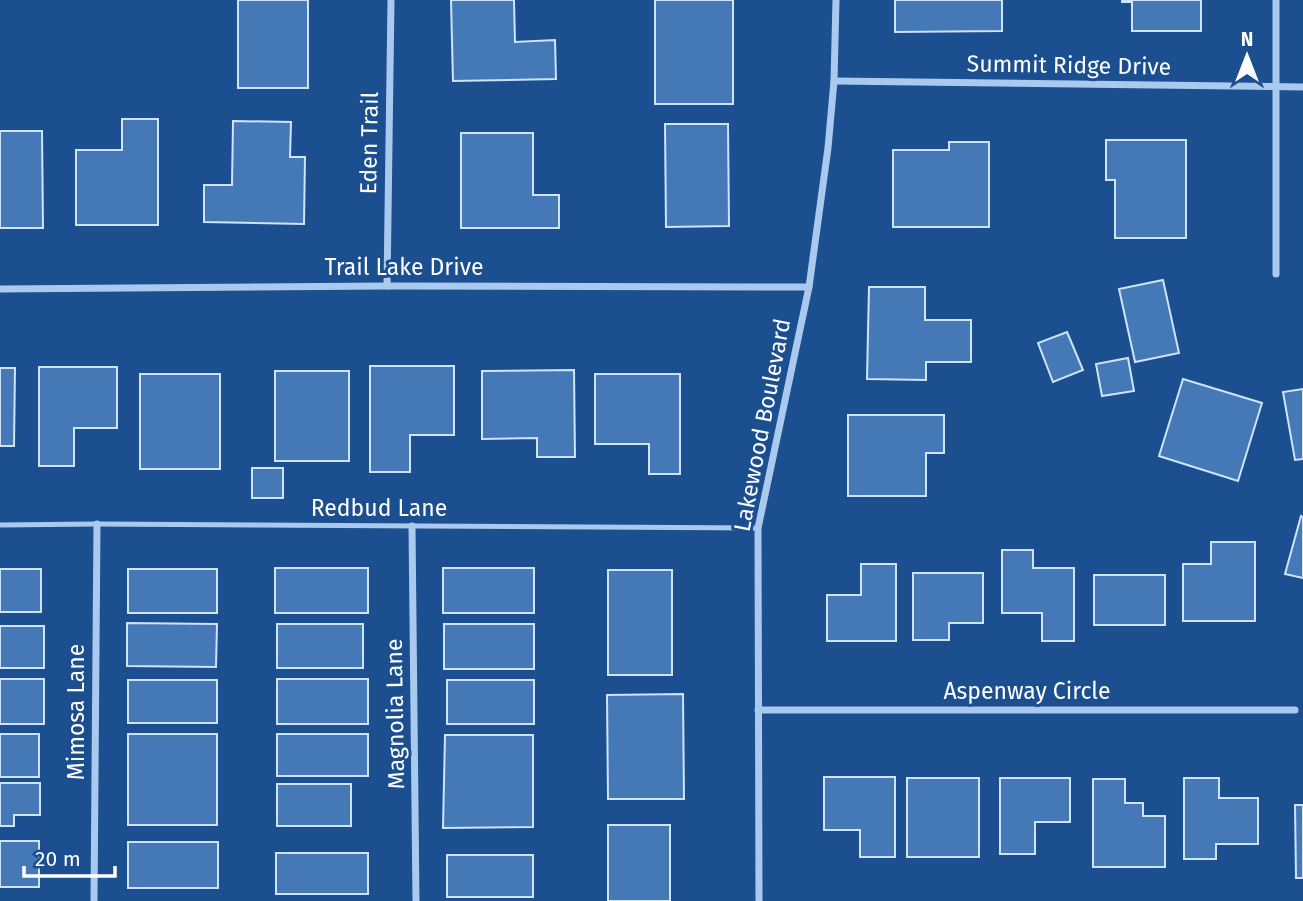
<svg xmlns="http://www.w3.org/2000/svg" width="1303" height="901" viewBox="0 0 1303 901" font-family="'Fira Sans',sans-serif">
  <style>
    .building { fill: #4478b7; stroke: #cfe3fa; stroke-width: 2 }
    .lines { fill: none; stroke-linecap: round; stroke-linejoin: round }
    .service { stroke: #a9c9ee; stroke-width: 5 }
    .minor { stroke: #a9c9ee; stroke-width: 7 }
    .labels { text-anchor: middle; stroke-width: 6; stroke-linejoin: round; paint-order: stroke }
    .street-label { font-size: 23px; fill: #fff; stroke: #1b4f8f }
  </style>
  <rect width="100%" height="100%" fill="#1b4f8f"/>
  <g class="building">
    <rect x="238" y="0" width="70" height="88"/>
    <polygon points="451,0 514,0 515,42 555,40 556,79 453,81"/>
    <rect x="655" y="0" width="78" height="104"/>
    <polygon points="895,0 1002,0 1002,31 895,32"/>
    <polygon points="1122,0 1201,0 1201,31 1132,31 1132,2 1122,2"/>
    <polygon points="122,119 158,119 158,225 76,225 76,150 122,150"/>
    <polygon points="233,121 291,122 290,157 305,157 304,224 204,222 204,185 232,185"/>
    <polygon points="665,124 728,124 729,226 666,227"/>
    <polygon points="0,131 42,131 43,228 0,228"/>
    <polygon points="461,133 533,133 533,195 559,195 559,228 461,228"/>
    <polygon points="1106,140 1186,140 1186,238 1115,238 1115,180 1106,180"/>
    <polygon points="949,142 989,142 989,227 893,227 893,150 949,150"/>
    <polygon points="1163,280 1179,353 1135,362 1119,289"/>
    <polygon points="869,287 925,287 925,320 971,320 971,362 926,362 926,380 867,379"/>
    <polygon points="1067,332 1083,370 1053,382 1038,343"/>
    <polygon points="1128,358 1134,391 1102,396 1096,364"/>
    <polygon points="370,366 454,366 454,435 410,435 410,472 370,472"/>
    <polygon points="39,367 117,367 117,428 74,428 74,466 39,466"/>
    <polygon points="0,368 15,368 14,446 0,446"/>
    <polygon points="574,370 575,457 537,457 537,438 482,439 482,371"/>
    <rect x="275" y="371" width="74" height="90"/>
    <rect x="140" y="374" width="80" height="95"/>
    <polygon points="595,374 680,374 680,474 649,474 649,444 595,444"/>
    <polygon points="1183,379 1262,403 1238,481 1159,456"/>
    <polygon points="1303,389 1303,459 1295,460 1283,392"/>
    <polygon points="848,415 944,415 944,453 926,453 926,496 848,496"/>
    <rect x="252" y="468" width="31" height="30"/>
    <polygon points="1301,516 1303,517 1303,578 1285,574"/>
    <polygon points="1211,542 1255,542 1255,621 1183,621 1183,564 1211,564"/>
    <polygon points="1002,550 1033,550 1033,568 1074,568 1074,641 1042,641 1042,613 1002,613"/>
    <polygon points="861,564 896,564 896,641 827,641 827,595 861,595"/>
    <rect x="275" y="568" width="93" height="45"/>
    <rect x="443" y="568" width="91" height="45"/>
    <rect x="0" y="569" width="41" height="43"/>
    <rect x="128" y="569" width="89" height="44"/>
    <rect x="608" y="570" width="64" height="105"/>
    <polygon points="913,573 983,573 983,623 949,623 949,640 913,640"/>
    <rect x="1094" y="575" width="71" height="50"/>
    <polygon points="127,623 217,624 216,667 127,666"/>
    <rect x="277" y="624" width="86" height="44"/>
    <rect x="444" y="624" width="90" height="45"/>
    <rect x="0" y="626" width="44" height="42"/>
    <rect x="0" y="679" width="44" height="45"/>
    <rect x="277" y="679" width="91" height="45"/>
    <rect x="128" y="680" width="89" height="43"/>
    <rect x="447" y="680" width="87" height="44"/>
    <polygon points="683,694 684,799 608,799 607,695"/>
    <rect x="0" y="734" width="39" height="43"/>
    <rect x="128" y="734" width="89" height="91"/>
    <rect x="277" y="734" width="91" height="42"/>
    <polygon points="445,735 533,735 533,827 443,828"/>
    <polygon points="824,777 895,777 895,857 860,857 860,830 824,830"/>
    <rect x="907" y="778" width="72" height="79"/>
    <polygon points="1000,778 1070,778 1070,822 1035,822 1035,854 1000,854"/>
    <polygon points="1184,778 1219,778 1219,798 1258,798 1258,844 1216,844 1216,859 1184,859"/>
    <polygon points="1093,779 1125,779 1125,803 1143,803 1143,816 1165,816 1165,867 1093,867"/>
    <polygon points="0,783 40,783 40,815 14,815 14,826 0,826"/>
    <rect x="277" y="784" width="74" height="42"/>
    <polygon points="1295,805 1303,805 1303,878 1296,878"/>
    <rect x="608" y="825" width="62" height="76"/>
    <rect x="0" y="841" width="39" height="46"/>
    <rect x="128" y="842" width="90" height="46"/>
    <rect x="276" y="853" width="92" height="41"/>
    <rect x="447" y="855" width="86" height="42"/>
  </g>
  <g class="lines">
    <polyline class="service" points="0,525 97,524 758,528"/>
    <g class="minor">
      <polyline points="1276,0 1276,274"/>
      <polyline points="834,81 1303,87"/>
      <polyline points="387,286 391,0"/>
      <polyline points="0,289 387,286 809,287"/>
      <polyline points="412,526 416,901"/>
      <polyline points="758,710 1295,710"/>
      <polyline points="94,901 97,524"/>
      <polyline points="759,901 758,528 809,287 828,148 834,81 836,0"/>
    </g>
  </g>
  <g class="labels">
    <g class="street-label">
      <text transform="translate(1069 65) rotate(1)" y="8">Summit Ridge Drive</text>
      <text transform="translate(369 143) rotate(-89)" y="8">Eden Trail</text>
      <text x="404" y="275">Trail Lake Drive</text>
      <text transform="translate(762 425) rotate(-79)" y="8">Lakewood Boulevard</text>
      <text x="379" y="516">Redbud Lane</text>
      <text x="1027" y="699">Aspenway Circle</text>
      <text transform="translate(76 712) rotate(-90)" y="8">Mimosa Lane</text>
      <text transform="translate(395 714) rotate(-91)" y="8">Magnolia Lane</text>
    </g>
  </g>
  <g transform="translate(1247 56)" stroke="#1b4f8f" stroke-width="5" paint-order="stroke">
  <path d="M0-5L12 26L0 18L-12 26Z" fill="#ffffff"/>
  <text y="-10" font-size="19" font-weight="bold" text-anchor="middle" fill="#ffffff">N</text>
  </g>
  <path d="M24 866v10h91v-10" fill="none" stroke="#ffffff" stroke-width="3.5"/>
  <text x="35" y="866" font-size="21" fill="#ffffff" stroke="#1b4f8f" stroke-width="5" paint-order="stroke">20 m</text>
</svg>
